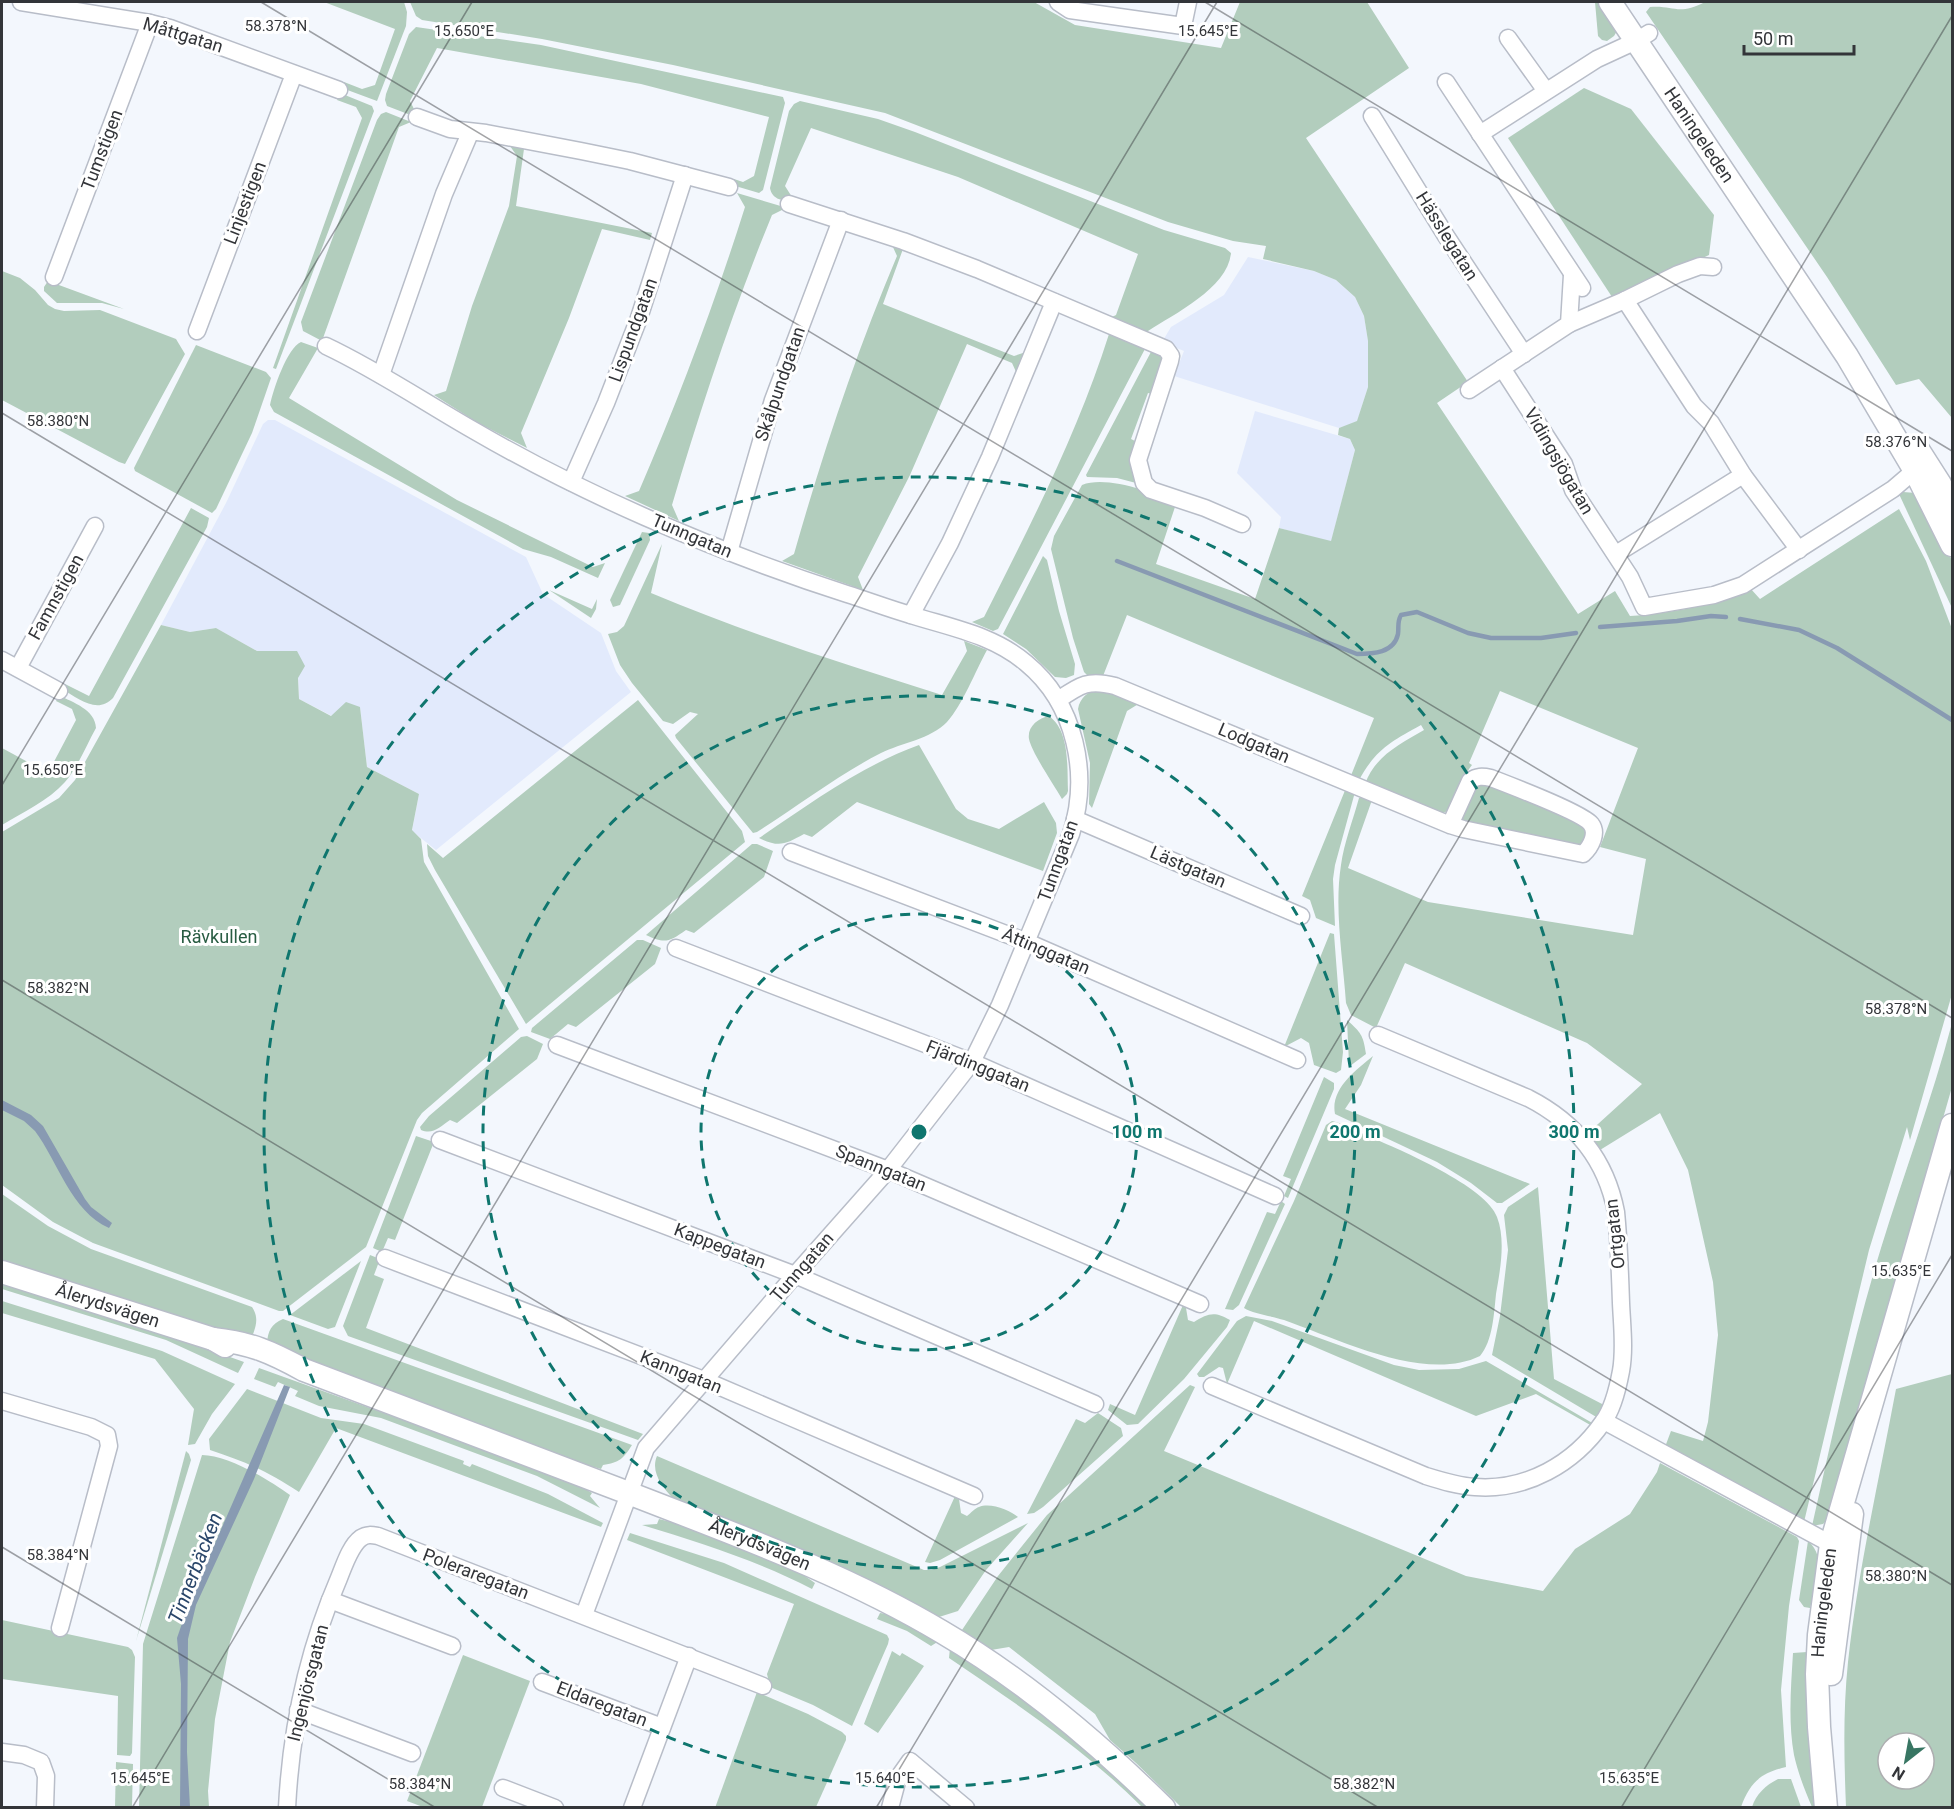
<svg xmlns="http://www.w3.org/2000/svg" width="1954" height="1809" viewBox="0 0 1954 1809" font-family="Roboto,sans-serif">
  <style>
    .built { fill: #e2eafc }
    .green { fill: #b2cdbd; fill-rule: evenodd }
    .water { fill: #889ab2 }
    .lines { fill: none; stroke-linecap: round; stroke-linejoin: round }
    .stream { stroke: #889ab2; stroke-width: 4.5 }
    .street-casing { stroke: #b8bdc8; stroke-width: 19 }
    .secondary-casing { stroke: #b8bdc8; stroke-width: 25 }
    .street { stroke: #fff; stroke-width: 16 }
    .secondary { stroke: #fff; stroke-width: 22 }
    .ticks { fill: none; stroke: #333539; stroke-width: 1.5; stroke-opacity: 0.45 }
    .ring { fill: none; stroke: #0f766e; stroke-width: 3; stroke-dasharray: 10 8 }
    .labels { text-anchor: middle; stroke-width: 6; stroke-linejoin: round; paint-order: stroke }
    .street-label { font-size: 18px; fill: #333539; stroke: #fff }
    .park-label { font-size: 18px; fill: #285c42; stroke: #fff }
    .water-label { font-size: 20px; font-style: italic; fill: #2a466a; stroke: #fff }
    .ticks-label { font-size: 15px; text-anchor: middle; fill: #333539; stroke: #fff; stroke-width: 6; stroke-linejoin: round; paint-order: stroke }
    .centre { fill: #0f766e; stroke: #fff; stroke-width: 3 }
    .ring-label { font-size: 18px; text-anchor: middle; font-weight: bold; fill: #0f766e; stroke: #fff; stroke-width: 6; stroke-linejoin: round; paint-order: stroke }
  </style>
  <rect width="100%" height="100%" fill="#f3f7fd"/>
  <g class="built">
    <polygon points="1248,257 1314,271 1336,280 1355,297 1364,316 1368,341 1368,387 1357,422 1339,428 1174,376 1184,351 1162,342 1171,327 1224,295"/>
    <polygon points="1255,411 1350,439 1355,450 1331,542 1279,528 1281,517 1237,473"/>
    <polygon points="268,420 275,420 526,557 543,594 601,633 616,671 631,692 436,850 412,831 419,794 367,767 360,707 332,716 299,699 297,651 257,651 216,628 190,632 161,625 226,503 263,424"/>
  </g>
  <g class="green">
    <polygon points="324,2 404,2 407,12 406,26 377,101 342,88 344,82 362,89 375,85 395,29"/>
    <path d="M410,2H1034L1075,25L1221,48L1240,2H1367L1409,68L1306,138L1468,382L1437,403L1578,614L1615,591L1630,616C1671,613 1713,606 1750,588L1760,599L1899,509L1926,561L1952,629V994L1910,1140L1907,1127L1869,1250L1804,1522L1665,1447L1671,1431L1703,1441L1708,1422L1718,1335L1713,1282L1688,1170L1660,1113L1600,1150L1587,1134L1642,1084L1587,1043L1405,963L1376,1028L1351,1015L1346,1003C1343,959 1334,909 1341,865C1344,843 1353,820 1359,798L1362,797L1372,800L1348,868L1428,902L1633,935L1646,859L1600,847L1638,748L1500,691L1469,763L1472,765C1469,769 1466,773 1463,778C1457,789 1455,812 1440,814L1365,784C1375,756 1400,744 1424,730L1421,725C1390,742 1375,750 1358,782L1350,778L1374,718L1127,615L1103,676H1088L1084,672L1073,638L1051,549L1054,536L1082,485C1107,475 1152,493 1177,501L1156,564L1255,599L1279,528L1331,541L1355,450L1350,439L1338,435L1339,428L1357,421L1368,387V341L1364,316L1355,297L1336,280L1314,271L1263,259L1266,246L1233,241L1168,222L885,113L673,65L542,39L422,20L416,16Z"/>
    <polygon points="1595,2 1603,2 1617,31 1614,36 1607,41 1602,40 1598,36"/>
    <path d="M1705,2H1952V418L1919,379L1896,385L1827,277L1646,12L1650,7C1674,5 1678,16 1705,2Z"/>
    <polygon points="416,27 541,45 783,97 785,103 763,190 759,193 732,185 734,179 743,182 754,176 769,117 641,84 437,48 410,101 415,111 413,116 387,106 385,100 386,94 409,34"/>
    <polygon points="1584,88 1631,109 1714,215 1709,255 1614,300 1508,138"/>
    <polygon points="340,93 372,106 374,111 276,369 273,368 362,118 356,107 337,100"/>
    <path d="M800,101L878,119L915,132L1164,230L1225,248L1231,253C1228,288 1174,314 1148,331H1136L1108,319L1116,315L1138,254L958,177L811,128L785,186L792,197L790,202C781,200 772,199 770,188L789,111L794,104Z"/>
    <polygon points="386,112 411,122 399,127 322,341 303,331 301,322 377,120 381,114"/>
    <polygon points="510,146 524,149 516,206 652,233 650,240 602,229 569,318 521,433 527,448 478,423 434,395 446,391 472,306 509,206 517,156"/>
    <path d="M737,193L784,207V209L772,215C733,310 701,407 672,505L679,521L625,496L639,491C680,396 714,305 745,207Z"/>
    <path d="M892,245L903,249L883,304L1014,356L1026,352L1017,374L1012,363L967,344L910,475L858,577L863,590L782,561L794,554C823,452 856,353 897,256Z"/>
    <polygon points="2,271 20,278 35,290 48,305 55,309 64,311 100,310 176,339 185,354 125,464 119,462 2,400"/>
    <polygon points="48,281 124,309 102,303 57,303 44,291 44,287"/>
    <path d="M1109,334L1146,347L998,629L993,631L972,622L984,617C1030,526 1078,432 1109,334Z"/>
    <path d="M301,342L318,348L289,398L457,500L593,567L605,563L598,578L551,557L523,549L274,412L270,405C273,390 287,348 301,342Z"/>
    <polygon points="196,345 266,372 271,378 252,433 216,509 212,513 135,471 134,468"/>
    <path d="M1152,350C1172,357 1157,380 1152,394L1148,393L1131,439L1139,443L1136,483L1117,478L1087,477L1086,475Z"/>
    <polygon points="1903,492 1916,493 1944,541 1952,561 1952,608 1899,494"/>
    <path d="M191,508L209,518L207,527L113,698C97,715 78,698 62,689L65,684L89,696Z"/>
    <polygon points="642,532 649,533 650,540 620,605 613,607 610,600"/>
    <path d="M662,544L651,593C746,633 843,664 942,695L967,651L964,641L987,650C975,672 963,704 947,722C931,739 901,743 881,753C838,775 798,806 757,832L753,833L676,738L675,735L698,714L690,712L673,724L663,721L632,683L620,665L608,634L617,632L624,626Z"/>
    <polygon points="1043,556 1047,560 1059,611 1075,664 1074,675 1066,678 1055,677 1026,649 1003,634"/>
    <polygon points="549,590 592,609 597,599 596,609 591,618"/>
    <polygon points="161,625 190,632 216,628 257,651 297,651 305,666 298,678 299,699 331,716 346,702 360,707 367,767 419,794 412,830 421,839 424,862 519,1029 422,1113 417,1120 366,1247 283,1311 279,1311 93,1243 53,1222 2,1185 2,832 59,798 75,780"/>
    <path d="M1098,689L1140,703L1127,711L1092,808L1089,804L1090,763L1078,709C1080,698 1087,692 1098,689Z"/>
    <path d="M59,695C73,703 95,709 96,728C86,746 78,767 65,782C48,801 23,812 2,825V748L48,773L76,720L72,709L56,701Z"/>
    <polygon points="638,700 742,831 745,842 526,1024 435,870 428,856 427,844 443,858"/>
    <path d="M1049,716C1070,731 1067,767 1068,791L1067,794L1062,799C1054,785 1032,753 1029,739C1027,727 1038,718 1049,716Z"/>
    <path d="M919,745L956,809L968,819L999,829L1044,802L1056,823L1057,833L1043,871L857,802L812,837L804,834C785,844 780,848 759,838C811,803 861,766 919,745Z"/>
    <path d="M1489,784L1579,822L1584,827L1587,834L1582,845L1576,848L1462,822C1461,812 1467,790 1478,785C1480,784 1487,784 1489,784Z"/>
    <polygon points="1346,788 1355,792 1335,865 1333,879 1335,926 1316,918 1310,900 1302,896"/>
    <path d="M752,844H757L773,851L764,877L694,933L686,930C669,942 665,944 646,935Z"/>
    <polygon points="1330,933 1334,934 1343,1052 1341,1070 1336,1073 1314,1065 1309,1043 1301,1038 1284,1047"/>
    <polygon points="637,940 643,940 661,948 655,964 576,1027 568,1024 550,1039 531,1032 532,1028"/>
    <path d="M1347,1020C1361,1033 1363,1034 1366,1054L1350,1066L1349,1064Z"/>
    <path d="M1952,1023V1087L1828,1519L1823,1524L1812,1526C1833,1433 1853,1339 1881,1248C1904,1173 1932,1099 1952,1023Z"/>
    <path d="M527,1036L543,1044L537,1059L457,1123L450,1120C440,1127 433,1135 421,1130L420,1127L429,1116L521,1037Z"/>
    <path d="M1373,1056L1361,1085L1345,1109L1530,1184L1502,1203H1497L1471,1183L1437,1162L1335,1114C1330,1089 1356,1070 1373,1056Z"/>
    <polygon points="1324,1077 1334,1083 1334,1089 1288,1198 1284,1196 1291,1179 1283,1176"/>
    <path d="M1332,1121C1345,1124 1358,1132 1370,1137C1399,1149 1487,1187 1497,1217C1506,1240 1500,1271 1496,1294C1494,1313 1493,1341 1480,1356C1425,1383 1338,1339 1284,1320C1272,1316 1253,1314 1244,1308L1294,1201L1326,1125Z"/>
    <polygon points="416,1136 434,1142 395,1240 388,1238 382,1252 373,1248"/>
    <polygon points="1538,1187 1554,1379 1604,1405 1598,1418 1492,1355 1500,1316 1508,1250 1504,1215 1508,1207"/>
    <path d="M2,1194L48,1226L91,1249L252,1307C260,1319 255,1328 251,1340L2,1263Z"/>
    <polygon points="1281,1201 1285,1204 1239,1305 1233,1310 1225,1309 1267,1212 1275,1214"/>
    <polygon points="370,1255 380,1259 374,1275 384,1279 366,1328 643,1434 638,1440 348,1336 343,1326"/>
    <polygon points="361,1261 335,1327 328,1329 290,1315"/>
    <polygon points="2,1282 171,1336 244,1362 238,1373 166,1340 2,1289"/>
    <polygon points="2,1301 162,1351 235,1384 212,1414 195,1444 188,1445 194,1409 155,1359 2,1313"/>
    <path d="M1183,1305L1186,1308L1188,1320L1194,1322C1208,1313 1215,1311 1230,1320L1227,1327L1184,1379L1138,1424L1127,1425L1108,1410L1110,1404L1135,1415Z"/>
    <polygon points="1246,1316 1272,1321 1394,1365 1419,1370 1459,1369 1486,1361 1594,1424 1592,1426 1536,1394 1476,1416 1254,1321 1227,1384 1223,1368 1219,1367 1204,1377 1199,1377 1197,1374 1237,1321"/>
    <path d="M283,1319L632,1445C624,1458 619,1463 603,1465L601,1469L590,1466L273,1349L267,1343C268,1331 271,1324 283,1319Z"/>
    <polygon points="259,1368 506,1457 582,1487 592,1493 590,1496 600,1508 537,1476 381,1418 319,1406 295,1396 298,1391 278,1382 275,1387 254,1379"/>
    <path d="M1952,1374V1807H1846C1844,1759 1843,1710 1848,1662C1858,1570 1879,1480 1896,1389ZM1888,1743H1924V1779H1888Z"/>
    <path d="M1190,1385L1195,1387L1164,1451L1466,1576L1543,1591L1575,1549L1630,1514L1657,1472L1660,1463L1797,1537L1799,1541L1789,1606L1781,1690L1786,1767C1761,1773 1750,1782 1741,1807H1181L1136,1763L1110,1740L1095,1714L1009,1647L991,1650L962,1630L998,1576L1047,1515Z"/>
    <path d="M247,1389L321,1418L364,1424L464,1461L463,1464L470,1467L472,1464L548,1494L603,1523L601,1527L336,1428L299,1492C269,1472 244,1461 210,1450L209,1439Z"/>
    <polygon points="1098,1413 1121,1428 1123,1436 1043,1507 1034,1513 1027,1514 1076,1419 1085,1423"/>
    <polygon points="186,1451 189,1454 191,1460 136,1641"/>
    <path d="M202,1455C228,1455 269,1480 290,1495L255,1577L230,1642L215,1719L208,1791L209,1807L139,1808L143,1644Z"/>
    <path d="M657,1456L924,1570H931L940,1567L1028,1523L986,1570L958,1611L939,1617L850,1571L674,1499C663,1488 650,1472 657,1456Z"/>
    <path d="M956,1494L959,1499L961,1513L967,1516C971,1513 975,1508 979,1507C990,1502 1010,1510 1018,1517L940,1560L930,1563L925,1562Z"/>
    <path d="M659,1519L679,1524L789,1565L815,1583L812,1589C758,1561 701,1543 642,1525L657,1524Z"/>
    <polygon points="630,1533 724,1563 887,1635 889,1639 888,1644 852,1726 813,1705 770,1687 767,1674 794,1604 627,1540"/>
    <path d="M1808,1541C1828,1558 1816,1587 1810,1608L1804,1607L1799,1600Z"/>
    <polygon points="880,1613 893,1615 939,1641 931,1646 907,1631 877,1619"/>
    <polygon points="2,1620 128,1647 132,1650 135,1657 132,1753 130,1756 117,1755 118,1696 2,1679"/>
    <path d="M950,1648L1002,1683L1064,1729L1151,1807H1142C1084,1749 1017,1704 949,1658Z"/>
    <polygon points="892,1651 900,1656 902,1653 924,1666 878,1733 864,1724"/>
    <path d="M1807,1652L1809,1729L1815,1807H1812C1805,1791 1798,1773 1794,1755C1788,1722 1791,1686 1793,1653Z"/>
    <polygon points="463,1655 530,1681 482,1807 423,1807 407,1801"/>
    <polygon points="757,1692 808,1714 842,1732 846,1736 846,1740 816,1807 715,1808"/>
    <polygon points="116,1762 133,1764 132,1807 115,1807"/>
    <path d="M1778,1779H1791L1801,1807H1752C1756,1794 1766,1785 1778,1779Z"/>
  </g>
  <g class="water">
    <path d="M2,1100L31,1115L43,1126L85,1199L91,1207L112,1223L109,1228C71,1211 58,1162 35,1131L24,1121L2,1110Z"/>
    <polygon points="284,1385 290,1387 254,1479 196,1605 188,1639 187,1752 190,1807 180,1807 181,1684 177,1638 189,1603"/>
  </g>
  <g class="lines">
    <g class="stream">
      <path d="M1117,561L1357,654C1373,654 1394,653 1398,634C1399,626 1397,622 1401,615L1417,612L1468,633L1491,638H1541L1576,633"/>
      <polyline points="1740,619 1799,630 1837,648 1952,720"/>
      <polyline points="1600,627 1677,621 1711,616 1726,617"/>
    </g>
    <defs>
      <g id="street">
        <polyline points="21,2 150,23 170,28 339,90"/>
        <polyline points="1058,2 1070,10 1183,26 1188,2"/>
        <polyline points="1508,38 1546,91"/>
        <polyline points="1446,82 1582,288"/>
        <polyline points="1372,116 1446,236 1524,354"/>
        <polyline points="417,117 450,129 486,133 581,151 630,161 729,187"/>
        <polyline points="1480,134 1597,59 1636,41 1649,33"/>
        <polyline points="789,204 903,241 977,269 1166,349 1171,356 1170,361 1138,460 1144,483 1151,490 1205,508 1242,524"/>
        <polyline points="54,277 150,23"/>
        <polyline points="1625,300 1694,406 1711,423 1743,475 1799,550"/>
        <polyline points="1569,324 1625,300 1678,274 1700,266 1713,267"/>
        <polyline points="197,331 294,74"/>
        <path d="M326,346C377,370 424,402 473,430C528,462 586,491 645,517C711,546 778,572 847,594C869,601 890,609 911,615C952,628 993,635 1026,663C1076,704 1090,775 1071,834L1000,1005L972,1062L888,1170L795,1275L646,1448L584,1615"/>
        <polyline points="1502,368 1564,464 1573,490 1630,577 1644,607 1714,595 1743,585 1893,489 1921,465"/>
        <polyline points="381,375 444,194 470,133"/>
        <polyline points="1469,390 1569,324 1572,275"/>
        <polyline points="571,482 606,403 639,318 685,175"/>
        <polyline points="729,552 773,400 841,220"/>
        <polyline points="1616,554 1743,475"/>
        <polyline points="911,615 950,543 990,457 1054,302"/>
        <polyline points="2,660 59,691"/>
        <polyline points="18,668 95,526"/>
        <path d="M1058,700C1080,685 1088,679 1115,686L1450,825L1463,829L1583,854C1591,847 1598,833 1591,824C1583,813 1509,785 1491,778C1482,776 1477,776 1470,781L1450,825"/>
        <polyline points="1075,819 1301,916"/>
        <polyline points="791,852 1027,942 1297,1060"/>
        <polyline points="676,948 972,1062 1275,1196"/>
        <polyline points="557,1045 888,1170 1200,1304"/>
        <polyline points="440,1140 795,1275 1095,1404"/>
        <polyline points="385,1258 704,1380 974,1496"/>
        <path d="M1212,1386L1426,1476C1442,1481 1458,1486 1475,1487C1526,1491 1574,1464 1603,1422C1613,1409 1618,1387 1621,1371C1625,1349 1622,1326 1621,1303C1620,1273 1619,1242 1616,1212C1606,1160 1575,1122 1528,1098L1378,1035"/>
        <polyline points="2,1401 91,1427 107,1435 109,1446 60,1628"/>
        <polyline points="1604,1421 1840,1549"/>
        <polyline points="330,1600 452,1646"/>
        <polyline points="542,1682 662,1727"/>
        <polyline points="298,1710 412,1753"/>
        <polyline points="2,1752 24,1755 41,1762 46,1776 45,1808"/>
        <polyline points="503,1788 555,1808"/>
        <path d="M287,1808C291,1728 307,1652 339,1578C344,1566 350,1546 361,1538C367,1534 372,1535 378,1536L763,1686"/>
        <polyline points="632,1808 689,1656"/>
        <polyline points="890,1808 898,1778 910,1761 966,1808"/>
      </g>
      <g id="secondary">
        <path id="s1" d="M1610,2L1847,356L1915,471L1952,545"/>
        <polyline points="1917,448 1940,484 1952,508"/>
        <path id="s2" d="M2,1272L213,1339L225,1346"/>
        <path id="s3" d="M213,1339C251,1343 271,1352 304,1370C428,1418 552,1463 675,1511C766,1546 858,1582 942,1632C1024,1680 1097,1742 1164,1808"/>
        <polyline points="1831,1674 1852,1514"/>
        <path id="s4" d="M1826,1808L1819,1727L1817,1674L1819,1635L1831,1544L1952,1125"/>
      </g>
    </defs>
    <use href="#street" class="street-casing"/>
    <use href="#secondary" class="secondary-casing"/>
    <use href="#street" class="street"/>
    <use href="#secondary" class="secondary"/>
  </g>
  <path class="ticks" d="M261,2L1952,1018M1205,2L1952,451M2,413L1952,1585M2,785L472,2M2,980L1379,1808M2,1547L436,1808M132,1808L1217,2M876,1808L1952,16M1621,1808L1952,1255"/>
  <g class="ring">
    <circle cx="919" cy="1132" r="218"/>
    <circle cx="919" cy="1132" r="436"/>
    <circle cx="919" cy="1132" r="655"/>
  </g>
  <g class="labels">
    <g class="street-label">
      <text transform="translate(183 35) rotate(17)" y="6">Måttgatan</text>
      <text dy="6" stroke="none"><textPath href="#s1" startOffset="160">Haningeleden</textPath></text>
      <text transform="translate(102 150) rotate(-69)" y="6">Tumstigen</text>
      <text transform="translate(245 203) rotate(-69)" y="6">Linjestigen</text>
      <text transform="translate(1447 236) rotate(58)" y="6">Hässlegatan</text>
      <text transform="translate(633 330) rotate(-70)" y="6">Lispundgatan</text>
      <text transform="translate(780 384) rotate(-71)" y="6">Skålpundgatan</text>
      <text transform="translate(1559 461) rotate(60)" y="6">Vidingsjögatan</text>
      <text transform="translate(692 536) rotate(23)" y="6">Tunngatan</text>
      <text transform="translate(56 597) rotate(-61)" y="6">Famnstigen</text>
      <text transform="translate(1254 743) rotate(23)" y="6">Lodgatan</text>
      <text transform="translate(1058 861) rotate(-70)" y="6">Tunngatan</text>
      <text transform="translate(1188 867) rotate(23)" y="6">Lästgatan</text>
      <text transform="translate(1046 951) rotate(23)" y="6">Åttinggatan</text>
      <text transform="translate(978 1066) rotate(22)" y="6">Fjärdinggatan</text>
      <text transform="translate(881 1168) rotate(22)" y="6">Spanngatan</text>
      <text transform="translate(1615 1234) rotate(-96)" y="6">Ortgatan</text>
      <text transform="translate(720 1246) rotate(21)" y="6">Kappegatan</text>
      <text transform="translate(802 1267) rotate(-49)" y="6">Tunngatan</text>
      <text dy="6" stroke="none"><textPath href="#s2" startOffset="111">Ålerydsvägen</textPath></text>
      <text transform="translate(681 1372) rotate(22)" y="6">Kanngatan</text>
      <text dy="6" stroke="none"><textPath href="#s3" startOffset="585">Ålerydsvägen</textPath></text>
      <text transform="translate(476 1574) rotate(21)" y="6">Poleraregatan</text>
      <text dy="6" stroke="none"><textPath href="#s4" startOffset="206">Haningeleden</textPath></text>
      <text transform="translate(308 1683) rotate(-76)" y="6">Ingenjörsgatan</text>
      <text transform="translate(602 1704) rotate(21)" y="6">Eldaregatan</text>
    </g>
    <g class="park-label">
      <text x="219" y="943">Rävkullen</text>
    </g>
    <g class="water-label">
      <text transform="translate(195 1568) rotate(-69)" y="7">Tinnerbäcken</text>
    </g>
  </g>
  <g class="ticks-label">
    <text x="276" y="31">58.378°N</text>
    <text x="464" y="36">15.650°E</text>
    <text x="1208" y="36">15.645°E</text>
    <text x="58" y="426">58.380°N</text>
    <text x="1896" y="447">58.376°N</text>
    <text x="53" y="775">15.650°E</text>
    <text x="58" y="993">58.382°N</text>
    <text x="1896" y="1014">58.378°N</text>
    <text x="1901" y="1276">15.635°E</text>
    <text x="58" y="1560">58.384°N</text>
    <text x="1896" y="1581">58.380°N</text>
    <text x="140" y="1783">15.645°E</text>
    <text x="885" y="1783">15.640°E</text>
    <text x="1629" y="1783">15.635°E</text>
    <text x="420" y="1789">58.384°N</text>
    <text x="1364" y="1789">58.382°N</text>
  </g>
  <circle cx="919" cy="1132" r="9" class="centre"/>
  <g class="ring-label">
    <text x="1137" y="1138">100 m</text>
    <text x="1355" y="1138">200 m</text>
    <text x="1574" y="1138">300 m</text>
  </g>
  <rect width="1954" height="1809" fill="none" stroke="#333539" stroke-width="6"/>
  <g transform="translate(1906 1761) rotate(211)"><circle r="28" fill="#ffffff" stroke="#adaeb0" stroke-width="1.5"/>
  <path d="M0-4.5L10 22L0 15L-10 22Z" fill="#387663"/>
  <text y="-9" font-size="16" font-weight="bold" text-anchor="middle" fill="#333539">N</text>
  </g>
  <path d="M1744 45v9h110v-9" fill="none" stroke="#333539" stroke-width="3"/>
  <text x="1753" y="45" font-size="18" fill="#333539" stroke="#ffffff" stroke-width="4.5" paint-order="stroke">50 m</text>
</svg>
